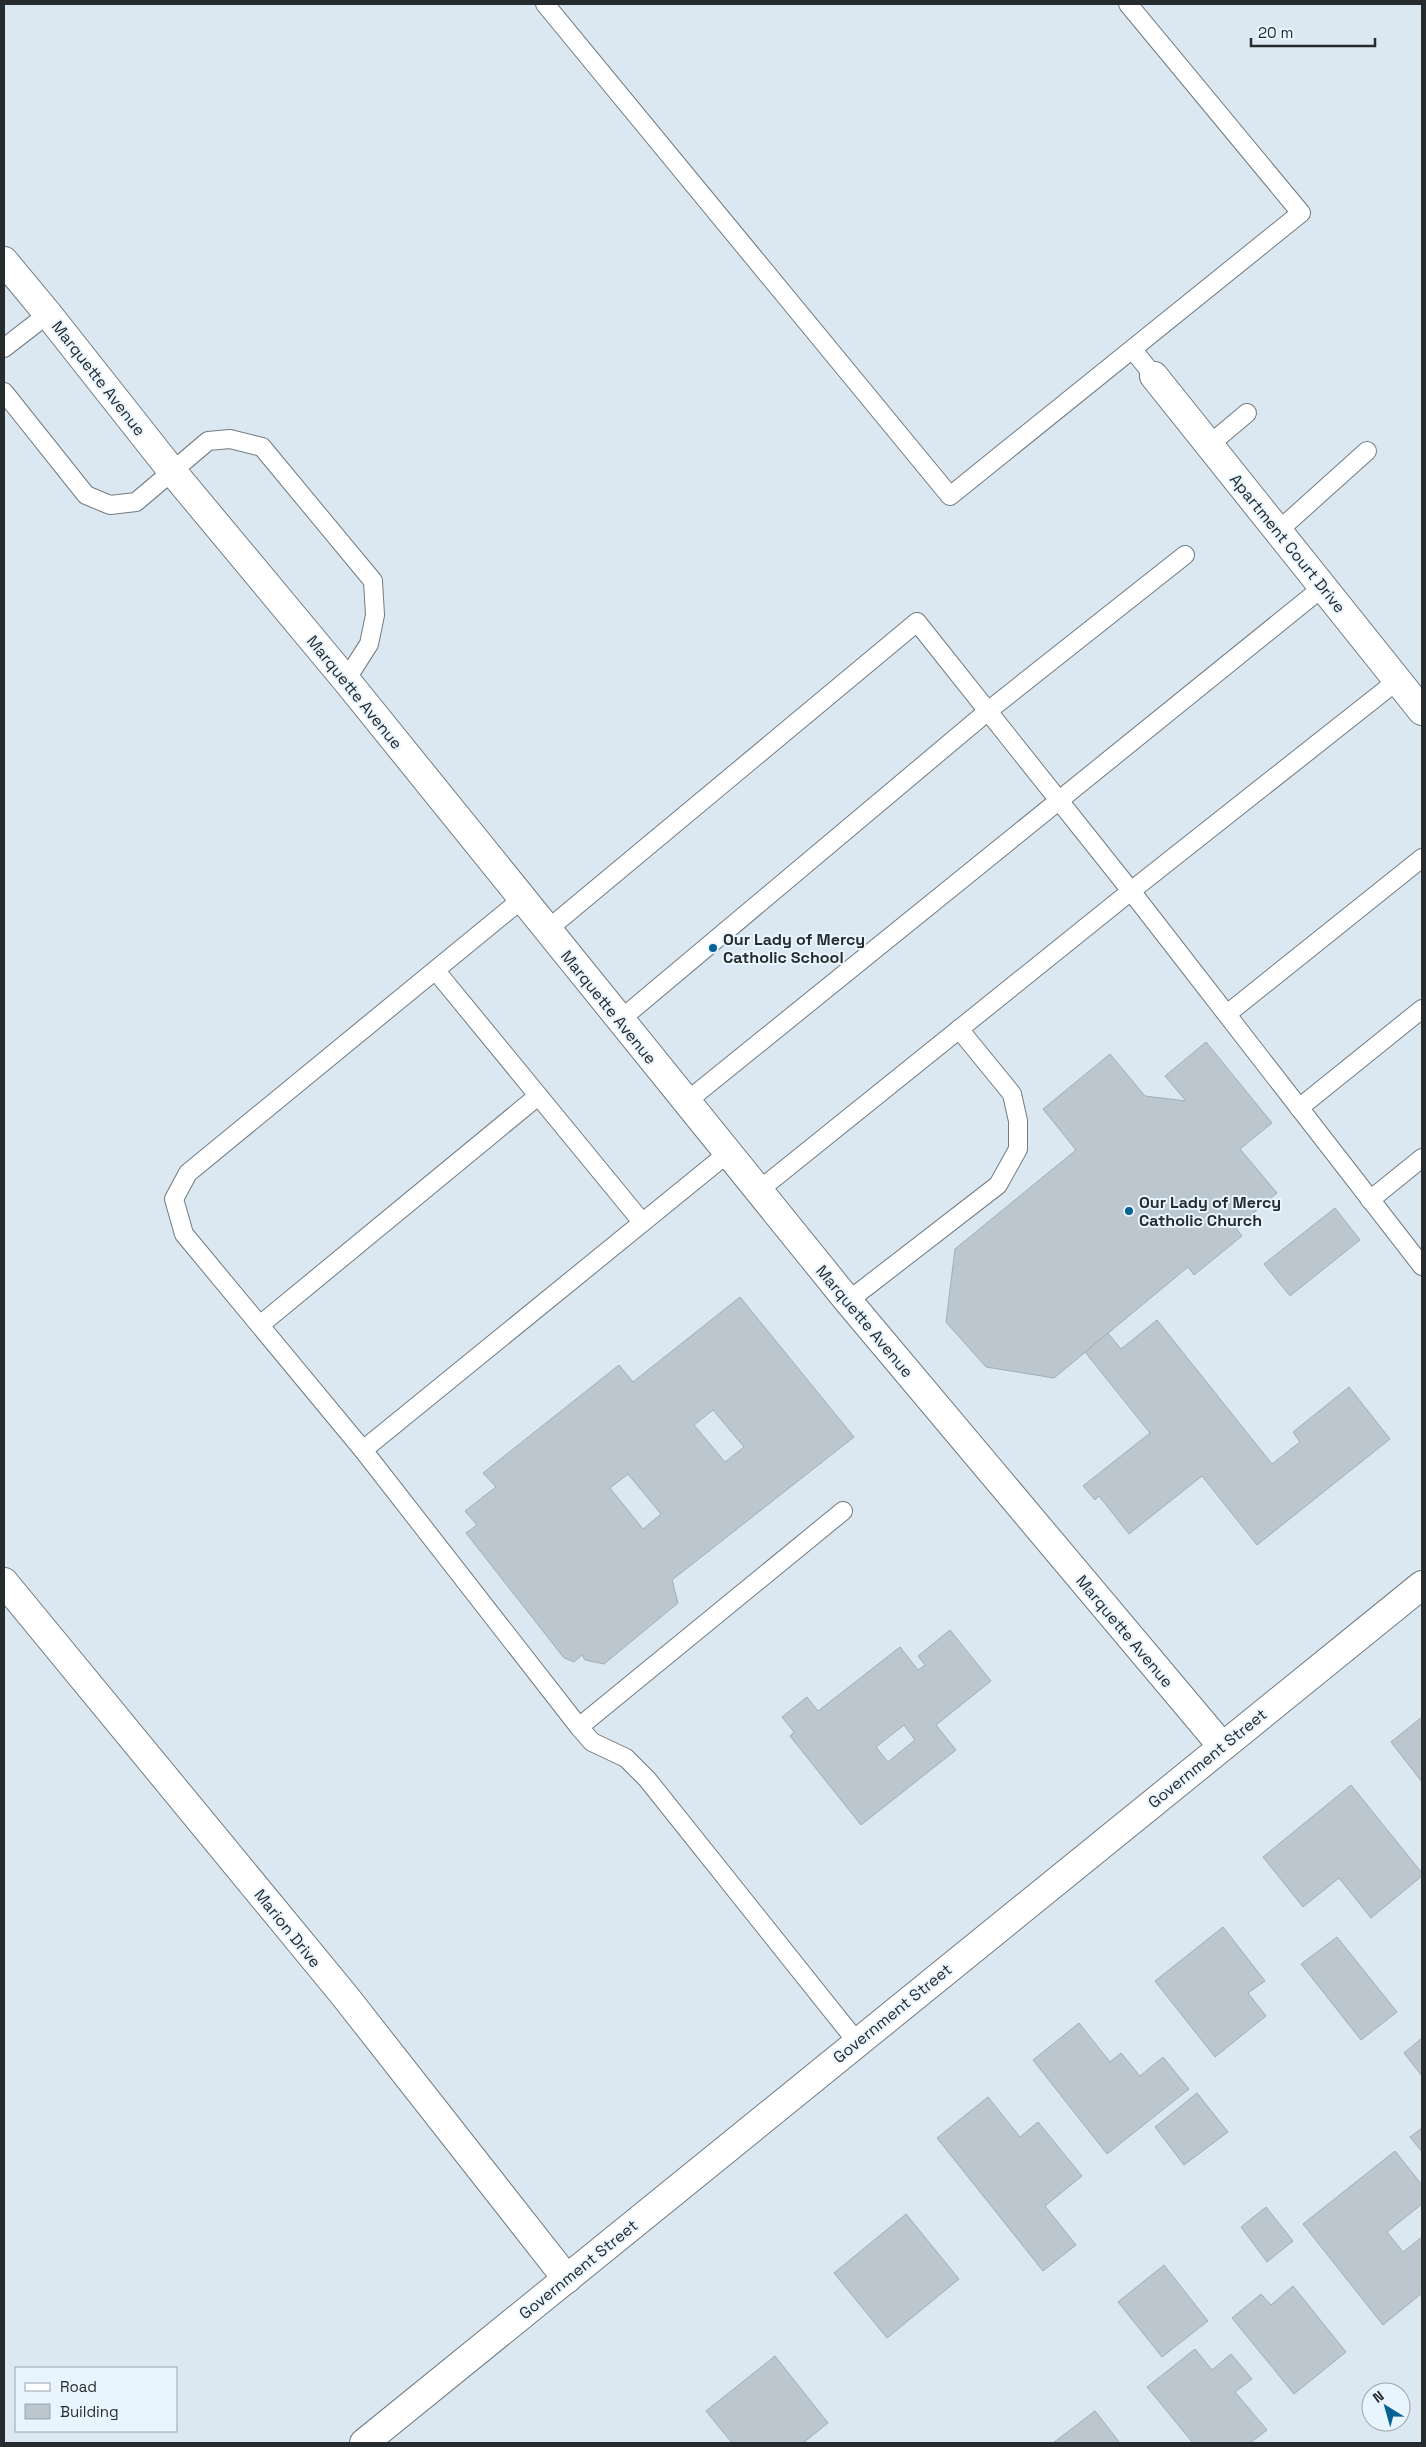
<svg xmlns="http://www.w3.org/2000/svg" width="1426" height="2447" viewBox="0 0 1426 2447" font-family="'Space Grotesk',sans-serif">
  <style>
    .building { fill: #bbc6cf; stroke: #a2adb5; fill-rule: evenodd }
    .lines { fill: none; stroke-linecap: round; stroke-linejoin: round }
    .lane-casing { stroke: #707b83; stroke-width: 20 }
    .street-casing { stroke: #707b83; stroke-width: 30 }
    .secondary-casing { stroke: #707b83; stroke-width: 30 }
    .lane { stroke: #fff; stroke-width: 18 }
    .street { stroke: #fff; stroke-width: 28 }
    .secondary { stroke: #fff; stroke-width: 28 }
    .poi-dot { fill: #056292; stroke: #e9f5fe; stroke-width: 2 }
    .labels { text-anchor: middle; stroke-width: 4; stroke-linejoin: round; paint-order: stroke }
    .street-label { font-size: 16px; fill: #262b2e; stroke: #e9f5fe }
    .poi-label { font-size: 16px; font-weight: bold; fill: #262b2e; stroke: #e9f5fe; text-anchor: start }
  </style>
  <rect width="100%" height="100%" fill="#dce8f1"/>
  <g class="building">
    <polygon points="1206,1042 1272,1123 1240,1149 1277,1193 1236,1228 1242,1236 1194,1275 1188,1267 1054,1378 986,1367 946,1322 955,1249 1076,1150 1043,1109 1110,1054 1145,1096 1186,1101 1165,1076"/>
    <polygon points="1335,1208 1360,1240 1290,1296 1264,1264"/>
    <path d="M740,1297L854,1437L672,1580L678,1603L604,1664L585,1660L582,1655L574,1662L564,1658L466,1533L477,1525L465,1511L496,1487L483,1473L619,1365L633,1382ZM713,1410L744,1447L725,1462L694,1425ZM628,1474L661,1514L643,1529L610,1488Z"/>
    <polygon points="1157,1320 1272,1464 1300,1442 1293,1432 1349,1387 1390,1439 1257,1545 1202,1476 1129,1534 1099,1496 1095,1500 1083,1486 1150,1433 1085,1352 1108,1333 1121,1349"/>
    <path d="M950,1630L991,1681L936,1725L956,1750L861,1825L790,1736L794,1732L782,1717L807,1697L818,1711L900,1647L918,1670L925,1665L918,1656ZM904,1725L915,1740L888,1762L876,1747Z"/>
    <polygon points="1422,1717 1422,1782 1391,1742"/>
    <polygon points="1351,1785 1422,1873 1422,1876 1371,1918 1339,1878 1303,1907 1263,1857"/>
    <polygon points="1223,1927 1265,1981 1248,1993 1266,2016 1215,2057 1155,1981"/>
    <polygon points="1337,1937 1397,2012 1361,2040 1301,1964"/>
    <polygon points="1079,2023 1110,2062 1121,2053 1140,2076 1163,2057 1189,2089 1107,2154 1033,2060"/>
    <polygon points="1422,2038 1422,2076 1404,2053"/>
    <polygon points="1197,2093 1228,2132 1184,2165 1155,2127"/>
    <polygon points="988,2097 1020,2137 1038,2122 1082,2176 1045,2206 1076,2245 1043,2271 937,2138"/>
    <polygon points="1422,2128 1422,2152 1410,2137"/>
    <polygon points="1395,2151 1422,2185 1422,2204 1387,2232 1403,2252 1422,2237 1422,2293 1383,2325 1303,2224"/>
    <polygon points="1266,2207 1293,2241 1267,2262 1241,2227"/>
    <polygon points="906,2214 959,2279 887,2338 834,2273"/>
    <polygon points="1164,2265 1208,2321 1162,2357 1118,2302"/>
    <polygon points="1293,2286 1346,2352 1294,2394 1232,2318 1261,2294 1271,2305"/>
    <polygon points="1195,2349 1212,2370 1231,2354 1252,2379 1235,2392 1267,2430 1250,2443 1193,2443 1147,2387"/>
    <polygon points="775,2356 828,2423 803,2443 732,2443 706,2411"/>
    <polygon points="1095,2411 1120,2443 1053,2443"/>
  </g>
  <g class="lines">
    <defs>
      <g id="lane">
        <polyline points="545,4 950,496 1301,213 1128,4"/>
        <polyline points="4,348 48,314"/>
        <polyline points="1133,350 1154,376"/>
        <polyline points="4,392 86,495 110,505 136,502 208,441 230,439 262,447 373,581 375,615 369,644 346,680"/>
        <polyline points="1209,445 1247,413"/>
        <polyline points="1278,531 1367,451"/>
        <polyline points="1398,680 1131,891 1422,1266"/>
        <polyline points="522,899 188,1173 174,1199 184,1234 363,1450 579,1727 592,1742 626,1758 647,1779 857,2042"/>
        <polyline points="547,930 917,622 1131,891 758,1191"/>
        <polyline points="436,971 642,1222"/>
        <polyline points="1227,1014 1422,858"/>
        <polyline points="620,1020 988,711 1185,555"/>
        <polyline points="686,1102 1323,587"/>
        <polyline points="1299,1108 1422,1009"/>
        <polyline points="1370,1200 1422,1158"/>
        <polyline points="848,1301 998,1185 1018,1149 1018,1121 1012,1094 959,1029"/>
        <polyline points="260,1325 538,1096"/>
        <polyline points="363,1450 728,1153"/>
        <polyline points="579,1727 843,1511"/>
      </g>
      <g id="street">
        <polyline points="4,261 48,314 172,471 346,680 848,1301 1222,1746"/>
        <polyline points="1154,376 1422,711"/>
        <polyline points="4,1582 344,1995 567,2279"/>
      </g>
      <polyline id="secondary" points="364,2443 1422,1585"/>
    </defs>
    <use href="#lane" class="lane-casing"/>
    <use href="#street" class="street-casing"/>
    <use href="#secondary" class="secondary-casing"/>
    <use href="#lane" class="lane"/>
    <use href="#street" class="street"/>
    <use href="#secondary" class="secondary"/>
  </g>
  <g class="poi-dot">
    <circle cx="713" cy="948" r="5"/>
    <circle cx="1129" cy="1211" r="5"/>
  </g>
  <g class="labels">
    <g class="street-label">
      <text transform="translate(99 378) rotate(52)" y="6">Marquette Avenue</text>
      <text transform="translate(1288 543) rotate(51)" y="6">Apartment Court Drive</text>
      <text transform="translate(355 692) rotate(51)" y="6">Marquette Avenue</text>
      <text transform="translate(609 1007) rotate(51)" y="6">Marquette Avenue</text>
      <text transform="translate(865 1321) rotate(50)" y="6">Marquette Avenue</text>
      <text transform="translate(1125 1631) rotate(50)" y="6">Marquette Avenue</text>
      <text transform="translate(1207 1758) rotate(-39)" y="6">Government Street</text>
      <text transform="translate(288 1928) rotate(51)" y="6">Marion Drive</text>
      <text transform="translate(892 2013) rotate(-39)" y="6">Government Street</text>
      <text transform="translate(578 2269) rotate(-39)" y="6">Government Street</text>
    </g>
    <g class="poi-label">
      <text x="723" y="945">Our Lady of Mercy<tspan x="723" dy="18">Catholic School</tspan></text>
      <text x="1139" y="1208">Our Lady of Mercy<tspan x="1139" dy="18">Catholic Church</tspan></text>
    </g>
  </g>
  <rect width="1426" height="2447" fill="none" stroke="#262b2e" stroke-width="10"/>
  <rect x="15" y="2367" width="162" height="65" fill="#e9f5fe" stroke="#9ba4ab"/>
  <rect x="25" y="2383" width="25" height="8" fill="#ffffff" stroke="#9ba4ab"/>
  <text x="60" y="2392" font-size="15" fill="#262b2e">Road</text>
  <rect x="25" y="2404" width="25" height="15" fill="#bbc6cf" stroke="#9ba4ab"/>
  <text x="60" y="2417" font-size="15" fill="#262b2e">Building</text>
  <g transform="translate(1386 2407) rotate(323)"><circle r="24" fill="#e9f5fe" stroke="#9ba4ab"/>
  <path d="M0-4L9 19L0 12L-9 19Z" fill="#056292"/>
  <text y="-8" font-size="14" font-weight="bold" text-anchor="middle" fill="#262b2e">N</text>
  </g>
  <path d="M1251 38v8h124v-8" fill="none" stroke="#262b2e" stroke-width="2.5"/>
  <text x="1258" y="38" font-size="15" fill="#262b2e" stroke="#e9f5fe" stroke-width="4" paint-order="stroke">20 m</text>
</svg>
